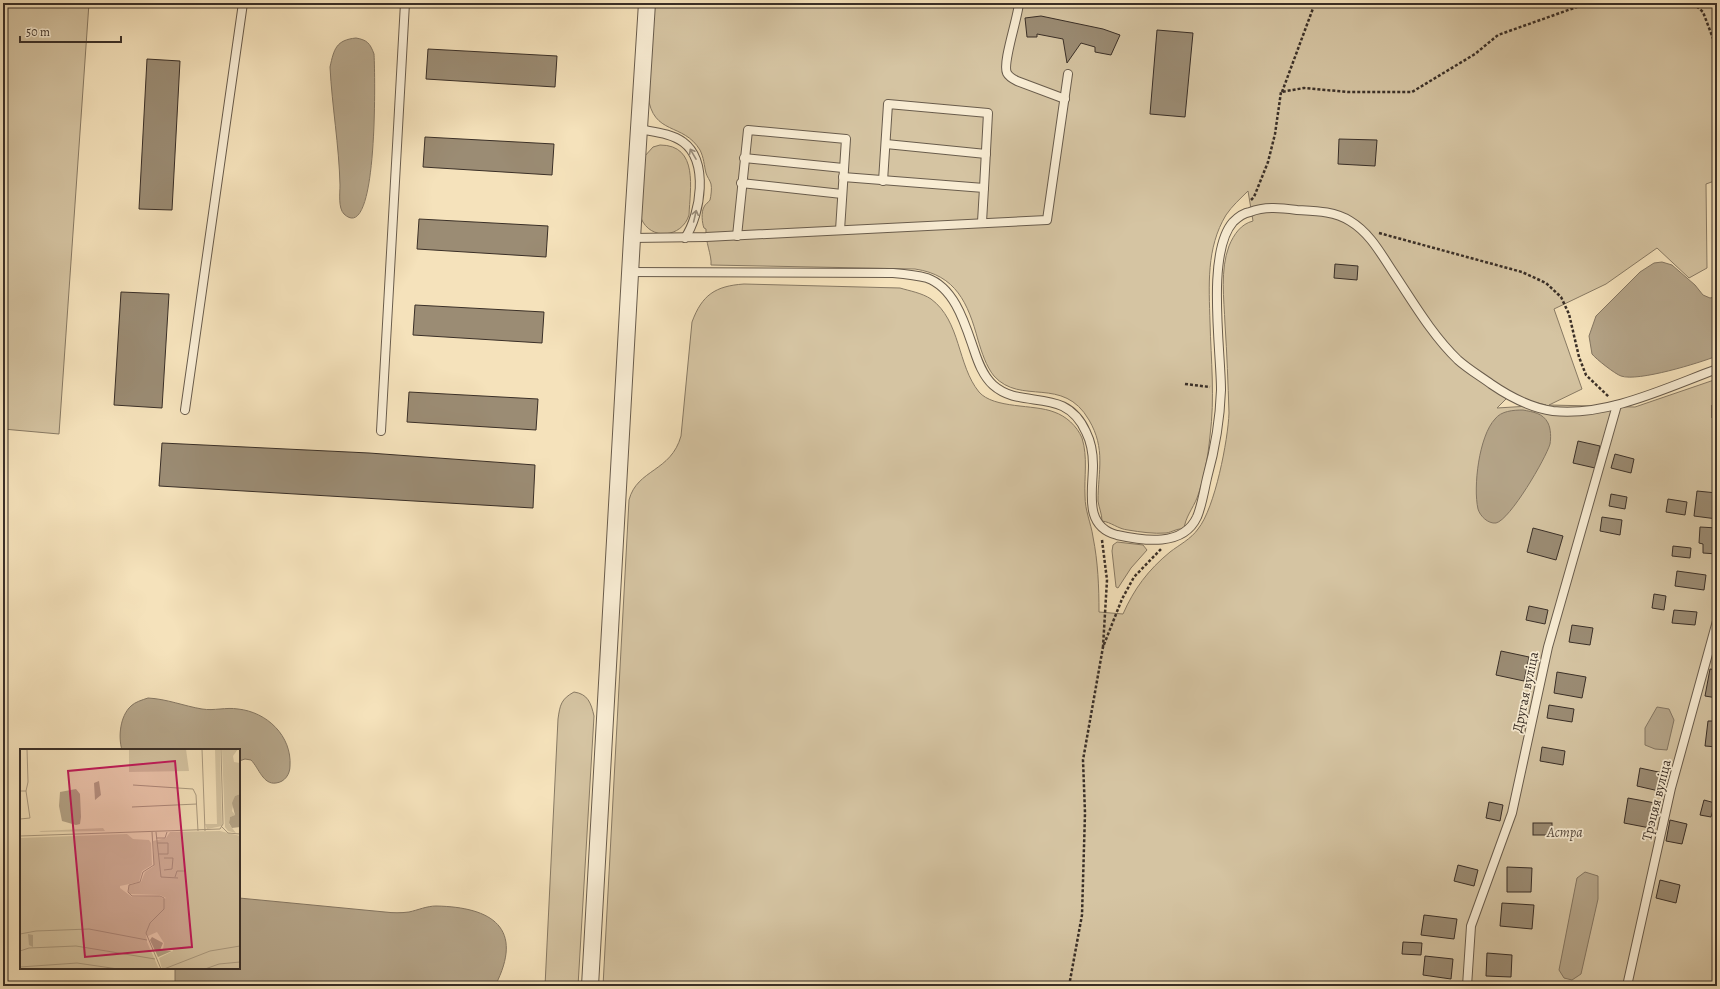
<svg xmlns="http://www.w3.org/2000/svg" width="1720" height="989" viewBox="0 0 1720 989" font-family="Alegreya,serif">
  <style>
    .green { fill: #d5c4a2; stroke: #887a64; fill-rule: evenodd }
    .water { fill: #b5a589; stroke: #847662 }
    .building { fill: #9b8c74; stroke: #3a2f27 }
    .lines { fill: none; stroke-linecap: round; stroke-linejoin: round }
    .lane-casing { stroke: #695c4c; stroke-width: 10 }
    .street-casing { stroke: #695c4c; stroke-width: 18 }
    .path { stroke: #3a2f27; stroke-width: 2.5; stroke-dasharray: 3 2; stroke-linecap: butt }
    .lane { stroke: #f8ecd3; stroke-width: 8 }
    .street { stroke: #f8ecd3; stroke-width: 16 }
    .oneway { stroke: #998e7d }
    .labels { text-anchor: middle; stroke-width: 3.5; stroke-linejoin: round; paint-order: stroke }
    .street-label { font-size: 14px; fill: #3a2f27; stroke: #f8ecd3 }
    .park-label { font-size: 14px; font-style: italic; fill: #594d40; stroke: #f8ecd3 }
    .inset-road { fill: none; stroke: #aa9a80; stroke-width: 1 }
    .view { fill: #c2185b; fill-opacity: 0.15; stroke: #c2185b; stroke-width: 2 }
    .inset-edge { fill: none; stroke: #3a2f27; stroke-width: 2 }
  </style>
  <rect width="100%" height="100%" fill="#f5e2bb"/>
  <filter id="stains"><feTurbulence type="fractalNoise" baseFrequency=".005" numOctaves="4"/><feColorMatrix values="0 0 0 0 .2 0 0 0 0 .09 0 0 0 0 .02 0 0 0 .5 -.17"/></filter>
  <radialGradient id="worn" r=".72"><stop offset=".6" stop-color="#630" stop-opacity="0"/><stop offset="1" stop-color="#630" stop-opacity=".3"/></radialGradient>
  <g class="green">
    <polygon points="3,3 89,3 59,434 3,429"/>
    <path d="M653,3H1717V180L1706,184L1707,268L1689,278L1657,248L1606,284L1554,309L1582,389L1549,405L1635,407L1717,379V986H603L629,500C637,469 671,472 681,436L692,322C702,295 715,286 744,284L900,288C910,291 922,293 931,299C961,321 957,365 979,392C994,409 1034,404 1054,412C1066,416 1077,426 1082,438C1088,457 1084,477 1085,496C1085,511 1091,523 1093,537C1098,562 1099,587 1099,612L1123,614C1134,589 1148,570 1170,552C1179,545 1191,539 1198,529C1215,508 1228,440 1229,413C1228,383 1227,354 1225,324C1224,299 1220,270 1229,246C1234,234 1241,224 1253,221L1248,191C1240,199 1232,206 1226,215C1206,248 1209,286 1210,322C1211,360 1215,398 1210,436C1208,457 1204,479 1197,498C1193,508 1185,518 1184,529C1177,528 1173,532 1166,533C1154,534 1140,532 1128,530C1118,529 1111,522 1102,521C1102,514 1099,508 1098,501C1098,471 1106,449 1089,420C1063,375 1021,406 994,376C986,366 982,353 978,340C968,303 956,275 915,269L711,265C712,255 705,242 706,229L704,228C702,223 701,212 704,207C705,204 709,202 710,200C711,196 712,188 711,184C710,180 707,177 706,173C704,165 704,158 700,150C683,122 653,136 648,96ZM1509,396L1546,405L1497,408Z"/>
    <path d="M660,145C699,145 690,189 689,215C682,238 650,241 641,218L644,157L653,147Z"/>
    <polygon points="1117,542 1143,545 1147,550 1131,568 1118,588 1116,587 1112,551 1113,545"/>
    <path d="M574,692C588,694 591,703 594,716L578,986H545L558,719C560,705 561,699 574,692Z"/>
  </g>
  <g class="water">
    <path d="M356,38C367,40 370,43 374,54C375,68 379,247 344,214C338,208 340,193 340,185C339,145 332,106 330,67C334,49 336,40 356,38Z"/>
    <polygon points="1717,194 1717,275 1714,256"/>
    <path d="M1662,262L1672,265L1695,285L1703,295L1710,298L1715,297L1717,295V356C1699,363 1638,382 1621,376C1615,374 1596,359 1592,354L1589,336L1596,316L1640,272L1654,263Z"/>
    <path d="M1523,410C1533,412 1543,413 1548,423C1551,429 1551,438 1550,444C1546,458 1510,520 1496,523C1488,524 1480,516 1478,509C1473,487 1479,436 1495,419C1501,411 1513,410 1523,410Z"/>
    <path d="M148,698C167,699 184,706 202,709C214,711 226,707 238,709C267,712 292,736 290,766C290,774 285,782 276,783C263,785 259,768 251,760L245,759L239,761V750H122C118,737 120,716 131,706C135,702 142,700 148,698Z"/>
    <polygon points="1657,707 1669,709 1674,720 1667,750 1655,749 1645,745 1645,728"/>
    <polygon points="1585,872 1598,876 1598,899 1581,974 1572,980 1564,978 1559,970 1577,878"/>
    <path d="M239,898L385,912C393,913 401,913 409,912C418,910 427,906 436,906C492,907 525,928 495,986H175V968H239Z"/>
  </g>
  <g class="building">
    <polygon points="1041,16 1103,29 1120,35 1111,55 1095,52 1095,47 1081,43 1067,63 1063,39 1037,34 1037,37 1027,37 1025,18"/>
    <polygon points="1157,30 1193,33 1185,117 1150,114"/>
    <polygon points="428,49 557,56 555,87 426,79"/>
    <polygon points="147,59 180,61 172,210 139,209"/>
    <polygon points="425,137 554,144 552,175 423,167"/>
    <polygon points="1339,139 1377,140 1375,166 1338,164"/>
    <polygon points="419,219 548,226 546,257 417,249"/>
    <polygon points="1335,264 1358,266 1357,280 1334,278"/>
    <polygon points="121,292 169,294 162,408 114,405"/>
    <polygon points="415,305 544,312 542,343 413,335"/>
    <polygon points="409,392 538,399 536,430 407,422"/>
    <polygon points="1712,405 1717,406 1717,418 1712,418"/>
    <polygon points="1578,441 1600,446 1595,468 1573,463"/>
    <polygon points="162,443 369,453 535,465 533,508 159,486"/>
    <polygon points="1716,444 1717,444 1717,470 1714,470"/>
    <polygon points="1615,454 1634,459 1631,473 1611,468"/>
    <polygon points="1697,491 1717,493 1717,519 1694,516"/>
    <polygon points="1611,494 1627,497 1625,509 1609,506"/>
    <polygon points="1668,499 1687,502 1685,515 1666,512"/>
    <polygon points="1602,517 1622,520 1620,535 1600,531"/>
    <polygon points="1700,527 1717,528 1717,554 1703,553 1703,544 1699,543"/>
    <polygon points="1533,528 1563,536 1556,560 1527,552"/>
    <polygon points="1673,546 1691,548 1690,558 1672,556"/>
    <polygon points="1677,571 1706,575 1704,590 1675,586"/>
    <polygon points="1654,594 1666,596 1664,610 1652,608"/>
    <polygon points="1529,606 1548,610 1545,624 1526,620"/>
    <polygon points="1674,610 1697,612 1695,625 1672,623"/>
    <polygon points="1572,625 1593,628 1590,645 1569,642"/>
    <polygon points="1501,651 1529,657 1524,681 1496,675"/>
    <polygon points="1710,669 1717,670 1717,698 1705,696"/>
    <polygon points="1557,672 1586,677 1582,698 1554,693"/>
    <polygon points="1549,705 1574,709 1572,722 1547,718"/>
    <polygon points="1708,721 1717,721 1717,747 1705,746"/>
    <polygon points="1542,747 1565,751 1563,765 1540,761"/>
    <polygon points="1640,768 1663,773 1659,791 1637,786"/>
    <polygon points="1628,798 1655,803 1650,828 1624,823"/>
    <polygon points="1704,800 1715,803 1711,817 1700,815"/>
    <polygon points="1489,802 1503,805 1500,821 1486,818"/>
    <polygon points="1670,820 1687,824 1682,844 1666,841"/>
    <rect x="1533" y="823" width="19" height="12"/>
    <polygon points="1458,865 1478,870 1474,886 1454,881"/>
    <polygon points="1507,867 1532,868 1531,892 1507,892"/>
    <polygon points="1660,880 1680,885 1676,903 1656,898"/>
    <polygon points="1502,903 1534,905 1532,929 1500,926"/>
    <polygon points="1424,915 1457,919 1454,939 1421,935"/>
    <polygon points="1403,942 1422,943 1421,955 1402,954"/>
    <polygon points="1487,953 1512,955 1511,977 1486,976"/>
    <polygon points="1425,956 1453,959 1451,979 1423,975"/>
  </g>
  <g class="lines">
    <defs>
      <g id="lane">
        <path d="M1019,3C1018,18 1002,63 1007,73C1009,77 1013,79 1017,81L1065,99"/>
        <path d="M639,129C653,132 671,133 683,142C709,161 701,214 685,238"/>
        <polyline points="886,144 986,154"/>
        <polyline points="744,158 843,168"/>
        <polyline points="843,177 984,188 982,222"/>
        <polyline points="883,181 888,104 988,113 984,188"/>
        <polyline points="741,183 842,194"/>
        <polyline points="737,236 748,130 846,139 840,230"/>
        <polyline points="632,238 706,237 1047,220 1068,74"/>
        <path d="M630,272L893,273C905,274 916,275 927,278C955,288 965,324 974,350C978,362 983,376 993,385C1022,411 1065,385 1086,432C1091,442 1093,455 1093,465C1093,491 1083,526 1117,535C1144,541 1183,547 1197,517C1202,505 1204,491 1207,478C1215,449 1220,420 1221,390C1221,350 1206,253 1233,222C1237,218 1244,213 1250,212C1265,206 1282,208 1297,210C1315,211 1334,211 1350,221C1370,233 1381,254 1393,272C1413,302 1432,335 1458,360C1468,369 1480,376 1491,384C1510,397 1531,408 1553,411C1607,417 1668,387 1717,369"/>
        <polyline points="185,410 243,3"/>
        <polyline points="381,431 405,3"/>
        <polyline points="1467,986 1471,926 1512,813 1548,647 1617,405"/>
        <polyline points="1627,986 1671,788 1717,621"/>
      </g>
      <polyline id="street" points="590,986 632,238 647,3"/>
    </defs>
    <use href="#lane" class="lane-casing"/>
    <use href="#street" class="street-casing"/>
    <g class="path">
      <polyline points="1693,3 1703,12 1717,49"/>
      <polyline points="1282,92 1315,3"/>
      <polyline points="1251,200 1254,197 1268,162 1275,134 1281,92 1304,88 1348,92 1412,92 1475,54 1498,35 1588,3"/>
      <polyline points="1379,233 1522,272 1546,283 1561,297 1569,314 1579,357 1586,375 1609,397"/>
      <polyline points="1185,384 1210,387"/>
      <polyline points="1102,540 1107,580 1103,647 1122,599 1134,577 1161,549"/>
      <polyline points="1069,986 1082,915 1085,813 1083,760 1103,647"/>
    </g>
    <use href="#lane" class="lane"/>
    <use href="#street" class="street"/>
  </g>
  <defs><path id="oneway-shaft" d="M-6 0H5M1.5-3L5.5 0L1.5 3" fill="none" stroke-width="1.6" stroke-linecap="round" stroke-linejoin="round"/></defs>
  <g class="oneway">
    <use href="#oneway-shaft" transform="translate(693 154) rotate(-120)"/>
    <use href="#oneway-shaft" transform="translate(695 216) rotate(-77)"/>
  </g>
  <g class="labels">
    <g class="street-label">
      <text transform="translate(1525 692) rotate(-78)" y="5">Другая вуліца</text>
      <text transform="translate(1656 800) rotate(-76)" y="5">Трэцяя вуліца</text>
    </g>
    <g class="park-label">
      <text x="1565" y="837">Астра</text>
    </g>
  </g>
  <g transform="translate(20 749)">
    <rect width="220" height="220" fill="#f5e2bb"/>
    <path d="M109,0H166L169,22L109,23ZM195,0H200L202,77L187,80L185,75H197ZM202,0H218L213,7L214,13L220,14V45L215,47L212,62L215,66L210,68L209,75L216,84L208,82L205,78ZM83,79L85,82L19,83L21,82ZM200,82L220,87V220H142L139,209L153,202L152,199L143,200L144,194L137,183L128,187L126,185L127,193L139,220H0V89L107,85L113,90L129,91L131,94L132,116L122,122L119,133L100,137V139L112,148L139,147L144,150L146,149L140,146L109,145V136L121,133L125,123L134,117L133,92L146,89L150,83Z" fill="#d5c4a2"/>
    <path d="M79,32L81,46L75,51L74,34ZM56,40L60,45L61,68L60,75L56,76L42,72L39,57L40,43ZM220,45V78L212,79L209,74L210,68L215,66L212,54L215,47ZM8,185L13,186V198L9,196ZM132,188L143,194L140,201L152,202L138,208L130,191Z" fill="#b5a589"/>
    <path class="inset-road" d="M182,0L185,82M113,36L173,40L176,46L178,82M0,42H6L10,69L0,70M6,42L8,33L7,0M112,58L177,55M202,78L208,84L220,85M132,83L134,116L123,123L120,133L109,136L108,143L112,147H140L144,149V160L130,174L126,184L141,220M136,83L141,128L158,129M0,87L200,80L203,75L201,0M136,89H145L147,83M137,94H148V105H138M144,109H153L152,120L144,121M155,128L157,122H166M0,185L16,182L69,180L127,191M0,202L9,199L56,197L135,210M0,218L57,214L98,220M144,220L190,202L220,197M185,220L199,215L220,213"/>
    <path class="view" d="M155,12L172,198L65,208L48,22Z"/>
    <rect width="220" height="220" class="inset-edge"/>
  </g>
  <rect width="1720" height="989" fill="none" stroke="#f5e2bb" stroke-width="16"/>
  <rect x="4" y="4" width="1712" height="981" fill="none" stroke="#3a2f27" stroke-width="2"/>
  <rect x="8" y="8" width="1704" height="973" fill="none" stroke="#3a2f27"/>
  <path d="M20 36v6h101v-6" fill="none" stroke="#3a2f27" stroke-width="2"/>
  <text x="26" y="36" font-size="12" fill="#3a2f27" stroke="#f8ecd3" stroke-width="3" paint-order="stroke">50 m</text>
  <rect width="100%" height="100%" filter="url(#stains)"/>
  <rect width="100%" height="100%" fill="url(#worn)"/>
</svg>
